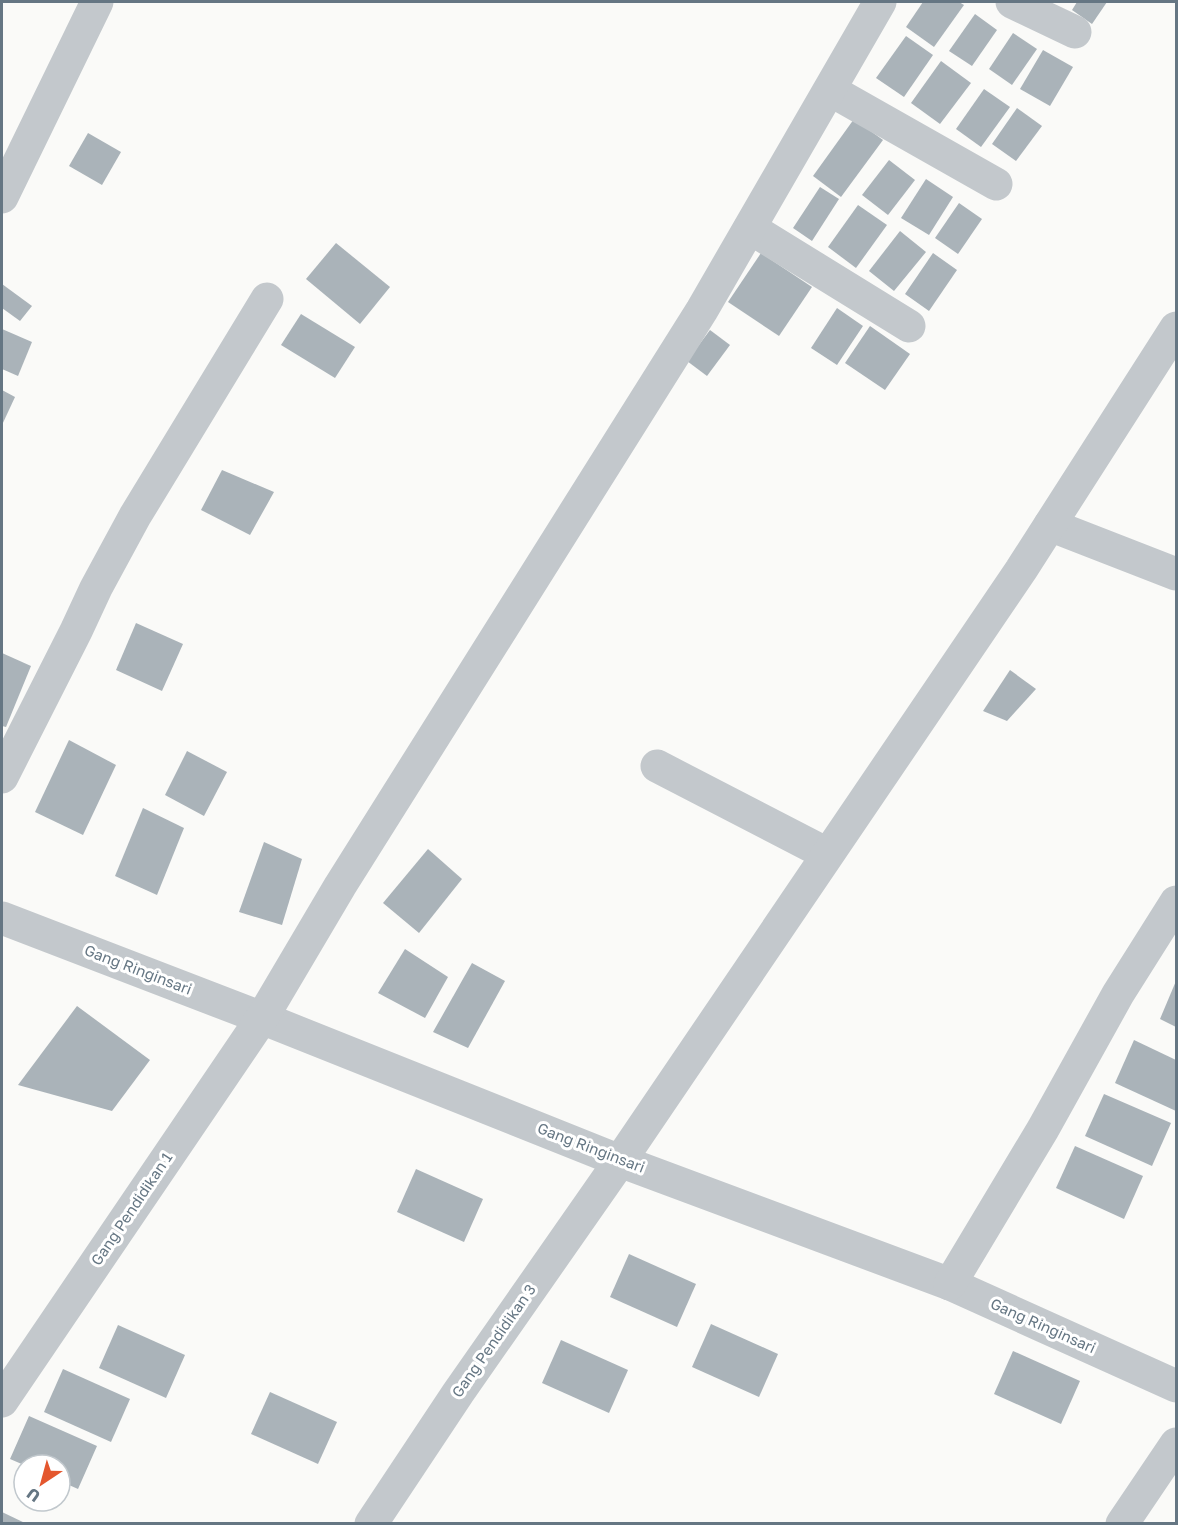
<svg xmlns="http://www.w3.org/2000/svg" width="1178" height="1525" viewBox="0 0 1178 1525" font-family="'Golos Text',sans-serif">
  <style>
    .building { fill: #aab3b9 }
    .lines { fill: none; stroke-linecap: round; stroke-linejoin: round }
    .minor { stroke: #c3c8cc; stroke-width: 33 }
    .labels { text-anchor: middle; stroke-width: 6; stroke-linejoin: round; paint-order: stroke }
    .street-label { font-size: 15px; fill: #657683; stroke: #fff }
  </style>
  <rect width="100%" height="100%" fill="#fafaf8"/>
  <g class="building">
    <polygon points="923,2 959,2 964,5 934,47 906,27"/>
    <polygon points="1077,2 1107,2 1092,24 1072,10"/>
    <polygon points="975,14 997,30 972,66 949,51"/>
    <polygon points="1013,33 1037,49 1012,85 989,69"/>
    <polygon points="906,36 933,55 904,97 876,78"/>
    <polygon points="1043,50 1073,67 1050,106 1020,89"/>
    <polygon points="941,61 971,83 940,124 911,103"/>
    <polygon points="984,89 1010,107 981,147 956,129"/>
    <polygon points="1017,108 1042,126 1016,161 992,144"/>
    <polygon points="854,119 883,140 841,197 813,176"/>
    <polygon points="88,133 121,152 102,185 69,166"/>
    <polygon points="889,160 915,180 888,215 862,195"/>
    <polygon points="926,179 953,197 929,235 901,218"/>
    <polygon points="820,187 839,199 812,241 793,228"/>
    <polygon points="959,203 982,219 958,254 935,238"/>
    <polygon points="858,205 887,225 856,268 828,247"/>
    <polygon points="900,231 926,252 894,291 869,271"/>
    <polygon points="336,243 390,287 360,324 306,279"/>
    <polygon points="761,253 812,287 779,336 728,302"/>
    <polygon points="933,253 957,270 929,311 905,294"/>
    <polygon points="2,284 32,306 20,321 2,308"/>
    <polygon points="837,308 863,326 837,365 811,348"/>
    <polygon points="301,314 355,347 335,378 281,345"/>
    <polygon points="870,326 910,354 885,390 845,363"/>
    <polygon points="2,329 32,342 18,376 2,369"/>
    <polygon points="710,330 730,345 707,376 687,361"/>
    <polygon points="2,390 15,397 2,425"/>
    <polygon points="222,470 274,492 250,535 201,510"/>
    <polygon points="136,623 183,644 162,691 116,670"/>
    <polygon points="2,653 31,666 6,727 2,726"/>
    <polygon points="1010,670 1036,689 1007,721 983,711"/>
    <polygon points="69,740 116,765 83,835 35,812"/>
    <polygon points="187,751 227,772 204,816 165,795"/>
    <polygon points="143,808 184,828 157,895 115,876"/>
    <polygon points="264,842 302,859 282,925 239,912"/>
    <polygon points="428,849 462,879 419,933 383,903"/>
    <polygon points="405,949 448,977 425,1018 378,993"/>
    <polygon points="472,963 505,981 468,1048 433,1032"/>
    <polygon points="1176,981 1176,1027 1160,1019"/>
    <polygon points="77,1006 150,1060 112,1111 18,1085"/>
    <polygon points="1134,1040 1176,1060 1176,1111 1115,1083"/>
    <polygon points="1104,1094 1171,1123 1152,1166 1085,1136"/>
    <polygon points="1075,1146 1143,1176 1124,1219 1056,1188"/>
    <polygon points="416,1169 483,1199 464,1242 397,1212"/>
    <polygon points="629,1254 696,1284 677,1327 610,1297"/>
    <polygon points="711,1324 778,1354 759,1397 692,1367"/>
    <polygon points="118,1325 185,1355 166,1398 99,1368"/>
    <polygon points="561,1340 628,1370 609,1413 542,1383"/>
    <polygon points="1013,1351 1080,1381 1061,1424 994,1394"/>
    <polygon points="63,1369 130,1399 111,1442 44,1412"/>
    <polygon points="270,1392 337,1422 318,1464 251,1434"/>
    <polygon points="29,1416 97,1446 78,1489 60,1481 60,1465 24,1465 10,1459"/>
    <polygon points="2,1512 27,1524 2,1524"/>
  </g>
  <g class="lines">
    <g class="minor">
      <polyline points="1012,2 1075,32"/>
      <polyline points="830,90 996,184"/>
      <polyline points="2,197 97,2"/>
      <polyline points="750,228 909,326"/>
      <polyline points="1050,525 1176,574"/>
      <polyline points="657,766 827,854"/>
      <polyline points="2,777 76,631 96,588 135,516 267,299"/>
      <polyline points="2,918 262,1018 620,1161 950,1284 1176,1386"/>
      <polyline points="950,1284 1043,1129 1118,994 1176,902"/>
      <polyline points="2,1401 262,1018 340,886 702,310 880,2"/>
      <polyline points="371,1524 458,1393 620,1161 1021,570 1176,328"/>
      <polyline points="1122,1524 1176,1444"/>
    </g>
  </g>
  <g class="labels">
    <g class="street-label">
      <text transform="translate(138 970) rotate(21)" y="5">Gang Ringinsari</text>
      <text transform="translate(591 1148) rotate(21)" y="5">Gang Ringinsari</text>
      <text transform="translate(132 1209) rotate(-56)" y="5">Gang Pendidikan 1</text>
      <text transform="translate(1043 1326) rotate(24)" y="5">Gang Ringinsari</text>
      <text transform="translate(494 1341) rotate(-55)" y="5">Gang Pendidikan 3</text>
    </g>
  </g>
  <rect width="1178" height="1525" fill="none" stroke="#657683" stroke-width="6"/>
  <g transform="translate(42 1483) rotate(216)"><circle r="28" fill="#ffffff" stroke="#c1c8cd" stroke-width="1.5"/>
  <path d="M0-4.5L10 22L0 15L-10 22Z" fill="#e4572e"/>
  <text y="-9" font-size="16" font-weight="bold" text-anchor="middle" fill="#657683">U</text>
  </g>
</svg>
